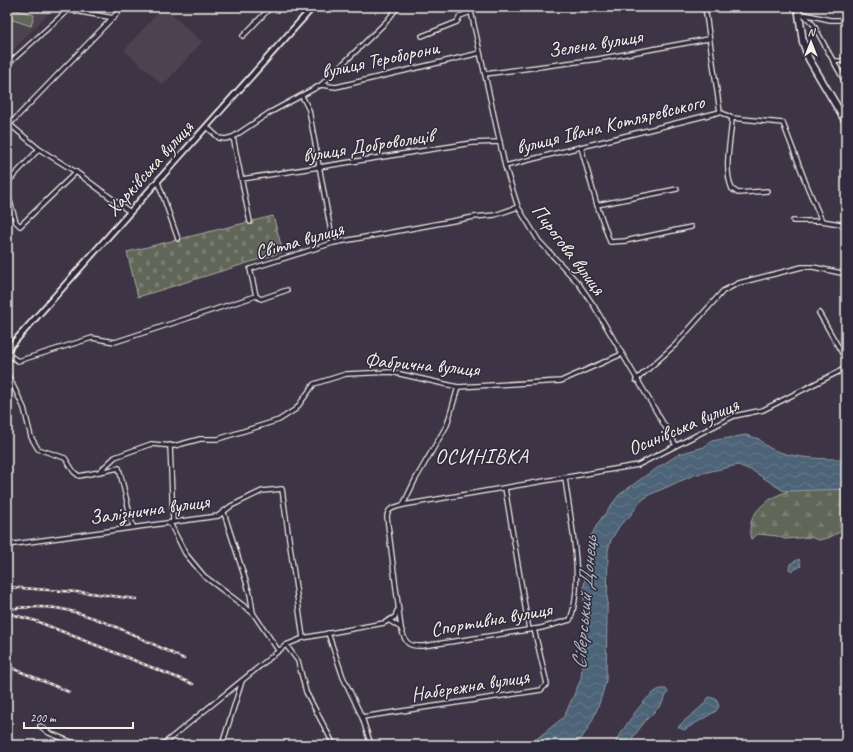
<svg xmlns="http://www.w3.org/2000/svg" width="853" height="752" viewBox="0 0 853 752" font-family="Caveat,sans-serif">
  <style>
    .built { fill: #4e424f }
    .grass { fill: #616658; stroke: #aaaca0 }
    .forest { fill: url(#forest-firs); stroke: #aaaca0 }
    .cemetery { fill: url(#cemetery-stones); stroke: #aaaca0 }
    .water { fill: url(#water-waves); stroke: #909ca5 }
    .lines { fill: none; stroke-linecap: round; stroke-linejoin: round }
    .minor-casing { stroke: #f4f1e8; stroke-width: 6 }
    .tertiary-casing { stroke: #f4f1e8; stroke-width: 8 }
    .primary-casing { stroke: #f4f1e8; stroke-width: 9 }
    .minor { stroke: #2f2a3d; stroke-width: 3.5 }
    .tertiary { stroke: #2f2a3d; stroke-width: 4.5 }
    .primary { stroke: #2f2a3d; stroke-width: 6 }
    .rail-casing { stroke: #f4f1e8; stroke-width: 2.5 }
    .rail { stroke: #2f2a3d; stroke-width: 1; stroke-dasharray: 3; stroke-linecap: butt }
    .labels { text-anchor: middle; stroke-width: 3; stroke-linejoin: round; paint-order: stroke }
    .street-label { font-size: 20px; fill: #f4f1e8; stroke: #2f2a3d }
    .neighbourhood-label { font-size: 21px; letter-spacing: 1px; fill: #f4f1e8; stroke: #2f2a3d }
    .water-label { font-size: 21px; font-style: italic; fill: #b1b8bb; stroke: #2f2a3d }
  </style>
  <defs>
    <pattern id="forest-firs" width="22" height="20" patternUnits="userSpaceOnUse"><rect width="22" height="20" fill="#616658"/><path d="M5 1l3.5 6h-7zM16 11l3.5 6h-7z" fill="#787c70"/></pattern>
    <pattern id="cemetery-stones" width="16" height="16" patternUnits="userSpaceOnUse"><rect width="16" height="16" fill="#616658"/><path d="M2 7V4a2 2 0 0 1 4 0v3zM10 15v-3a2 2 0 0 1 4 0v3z" fill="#787c70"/></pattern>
    <pattern id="water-waves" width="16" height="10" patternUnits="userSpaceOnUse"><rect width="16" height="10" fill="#4d6378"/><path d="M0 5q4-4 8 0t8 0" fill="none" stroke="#677a8b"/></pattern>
  </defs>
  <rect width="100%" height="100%" fill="#3d3545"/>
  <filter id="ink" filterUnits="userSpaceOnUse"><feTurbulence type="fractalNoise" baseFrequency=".025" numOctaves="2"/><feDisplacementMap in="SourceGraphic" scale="8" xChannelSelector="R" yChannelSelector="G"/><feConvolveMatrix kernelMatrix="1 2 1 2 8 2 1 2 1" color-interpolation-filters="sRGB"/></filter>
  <g filter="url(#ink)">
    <g class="built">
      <polygon points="7,7 34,7 50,12 7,56"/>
      <polygon points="163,7 202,42 163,85 124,50"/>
      <polygon points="7,668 16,671 7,694"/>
    </g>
    <polygon class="grass" points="7,7 34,15 31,26 7,18"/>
    <path class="forest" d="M846,489V529L828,538L818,540L811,537L785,539L777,536L758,534L751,539C745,514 766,499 788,491C805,486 828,490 846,489Z"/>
    <polygon class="cemetery" points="273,216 283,252 138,297 127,252"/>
    <g class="water">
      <path d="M746,435L759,439C774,459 822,459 846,459V489L788,491L782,490L753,471L738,465L694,475L651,494L642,500L629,517L620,525L611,540L608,550L606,680C600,704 592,727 576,745H529L564,717L581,679L584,640V586L591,536L598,523L619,495L645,476L679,454L704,447L711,441Z"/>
      <polygon points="799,559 801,566 792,571 789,569 790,564"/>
      <path d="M661,689H666L668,692L661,705L646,720L627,745H614C622,731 646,692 661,689Z"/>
      <path d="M709,697L716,699L719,706L716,711L684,730L678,727C688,716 701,710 709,697Z"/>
    </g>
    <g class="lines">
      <defs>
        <g id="minor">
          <polyline points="52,7 114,18"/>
          <polyline points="470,7 505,166 518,207 539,241 579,284 594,306 676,445"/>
          <polyline points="705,7 720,112"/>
          <polyline points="470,9 479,7"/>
          <polyline points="803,14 813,24 846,84"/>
          <polyline points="804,14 830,20 846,20"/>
          <polyline points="243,36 271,7"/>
          <polyline points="422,36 457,22 460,16 471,12"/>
          <polyline points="833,61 846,61"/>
          <polyline points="7,65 68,10"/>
          <polyline points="485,74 598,59 708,39"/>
          <polyline points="321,85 386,22 398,7"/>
          <polyline points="302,96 309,110 333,243"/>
          <path d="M732,118C731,140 723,168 732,189L738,193L767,191"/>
          <polyline points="7,122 39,149 76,172 130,212"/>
          <polyline points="9,125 123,7"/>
          <polyline points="207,127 219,138 225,139 233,137 269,113 321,85 336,87 480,53"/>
          <polyline points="233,137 250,222"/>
          <polyline points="581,147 597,205 610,242 625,241 691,227"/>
          <polyline points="505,166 720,112 732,118 783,123 807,186 822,221"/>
          <polyline points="242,179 472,143 500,142"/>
          <polyline points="158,182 178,239"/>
          <polyline points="7,183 39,149"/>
          <polyline points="7,191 16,222 20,226 76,172"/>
          <polyline points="597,205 677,189"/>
          <polyline points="793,221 822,221 846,225"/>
          <polyline points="256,296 261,299 287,290"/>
          <polyline points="819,313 846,360"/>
          <polyline points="7,354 18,361 92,338 115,342 256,296 250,269 333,243 474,217 495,215 518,207"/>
          <polyline points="7,373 24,408 31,437 38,449 65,458 74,472 79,476 119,468 133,527"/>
          <polyline points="636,380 675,345 723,291 739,283 802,267 813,267 846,274"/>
          <polyline points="170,445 173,521"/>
          <polyline points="100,471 115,457 151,444 174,446 200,439 218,439 279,420 296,409 314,384 346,374 391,372 458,387 561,381 622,354"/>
          <path d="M565,478C570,518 585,582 570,620L541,628L423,646C407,647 405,642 401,628L387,517C387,508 396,507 403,505L638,465L734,416L763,410L846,368"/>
          <polyline points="505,488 529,630"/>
          <polyline points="403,505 415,480 447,425 458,387"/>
          <polyline points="224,513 250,594 253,613"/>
          <polyline points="169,524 171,525 185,553 204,576 253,613 278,650"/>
          <polyline points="7,545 218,516 231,506 262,491 282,489 303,638"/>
          <polyline points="390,621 401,628"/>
          <polyline points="328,633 343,677 362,717 371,745"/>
          <polyline points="286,645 298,661 306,692 334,745"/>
          <polyline points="362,717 541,690 547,684 534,629"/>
          <polyline points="40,726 49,733 79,745"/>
          <polyline points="162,745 286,645 303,638 384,623 395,617 397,611"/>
          <polyline points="222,745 242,681"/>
        </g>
        <polyline id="tertiary" points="7,350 313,7"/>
        <polyline id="primary" points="798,7 803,42 809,59 846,122"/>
      </defs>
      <use href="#minor" class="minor-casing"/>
      <use href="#tertiary" class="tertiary-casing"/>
      <use href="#primary" class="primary-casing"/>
      <use href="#minor" class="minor"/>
      <use href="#tertiary" class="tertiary"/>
      <use href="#primary" class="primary"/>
      <defs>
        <g id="rail">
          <polyline points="7,587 90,593 136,599"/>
          <path d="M7,609C23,607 40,606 56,608C97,614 146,641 184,659"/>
          <polyline points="7,613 36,621 193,684"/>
          <polyline points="7,666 69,692"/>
        </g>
      </defs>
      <use href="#rail" class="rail-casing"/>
      <use href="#rail" class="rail"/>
    </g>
  </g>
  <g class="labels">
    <g class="street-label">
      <text transform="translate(595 43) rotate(-9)" y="7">Зелена вулиця</text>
      <text transform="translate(380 59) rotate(-12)" y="7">вулиця Тероборони</text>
      <text transform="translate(610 124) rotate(-14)" y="7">вулиця Івана Котляревського</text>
      <text transform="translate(368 145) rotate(-9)" y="7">вулиця Добровольців</text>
      <text transform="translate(149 168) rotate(-48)" y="7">Харківська вулиця</text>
      <text transform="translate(299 240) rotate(-16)" y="7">Світла вулиця</text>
      <text transform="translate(569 249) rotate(53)" y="7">Пирогова вулиця</text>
      <text transform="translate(422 364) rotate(5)" y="7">Фабрична вулиця</text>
      <text transform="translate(683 426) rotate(-23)" y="7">Осинівська вулиця</text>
      <text transform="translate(149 509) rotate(-8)" y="7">Залізнична вулиця</text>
      <text transform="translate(491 619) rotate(-10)" y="7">Спортивна вулиця</text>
      <text transform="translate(470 685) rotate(-9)" y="7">Набережна вулиця</text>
    </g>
    <g class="neighbourhood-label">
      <text x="482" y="463">ОСИНІВКА</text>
    </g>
    <g class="water-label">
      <text transform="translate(584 603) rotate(-85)" y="7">Сіверський Донець</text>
    </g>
  </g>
  <rect width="853" height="752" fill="none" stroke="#2f2a3d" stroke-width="24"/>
  <rect x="12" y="12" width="829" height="728" fill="none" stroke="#f4f1e8" stroke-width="1.5" filter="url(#ink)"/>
  <g transform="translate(811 42)" stroke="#2f2a3d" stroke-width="3" paint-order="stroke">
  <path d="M0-3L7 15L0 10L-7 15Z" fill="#f4f1e8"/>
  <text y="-6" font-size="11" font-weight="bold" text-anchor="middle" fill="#f4f1e8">N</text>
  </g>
  <path d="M24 722v6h109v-6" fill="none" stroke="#f4f1e8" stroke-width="2"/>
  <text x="30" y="722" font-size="12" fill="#f4f1e8" stroke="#2f2a3d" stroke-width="3" paint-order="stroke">200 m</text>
</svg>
